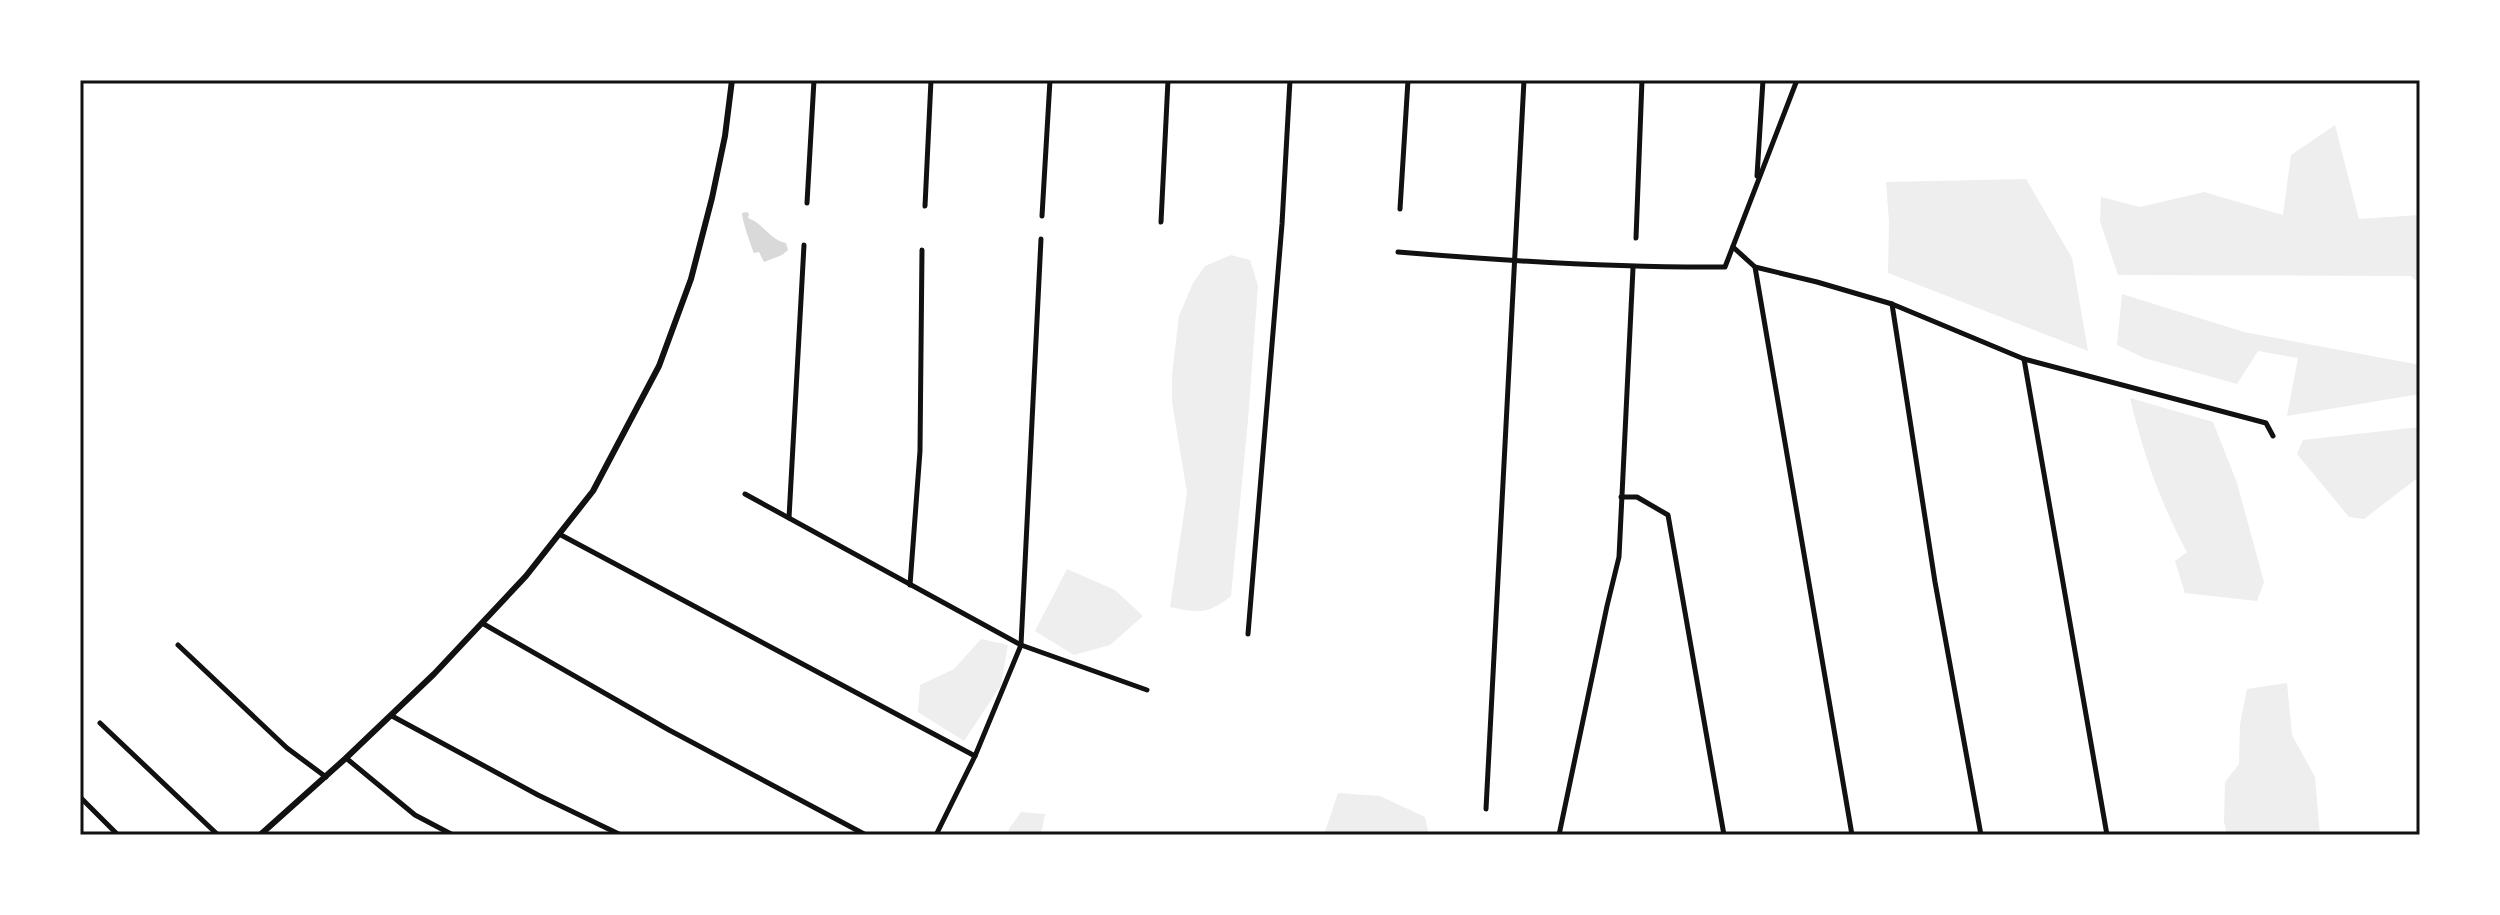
<svg xmlns="http://www.w3.org/2000/svg" width="2500" height="915" viewBox="0 0 2500 915" font-family="'PT Sans',sans-serif">
  <style>
    .green { fill: #eee }
    .water { fill: #d9d9d9 }
    .lines { fill: none; stroke-linecap: round; stroke-linejoin: round }
    .minor { stroke: #111; stroke-width: 5 }
    .tertiary { stroke: #111; stroke-width: 6 }
    .neatline { fill: none; stroke: #111; stroke-width: 3 }
  </style>
  <rect width="100%" height="100%" fill="#fff"/>
  <g class="green">
    <polygon points="2335,125 2359,219 2420,215 2420,284 2411,276 2118,275 2100,221 2101,197 2140,207 2204,192 2283,215 2291,155"/>
    <polygon points="2026,179 2072,258 2088,351 1888,273 1889,222 1886,182"/>
    <path d="M1231,255L1250,260L1258,286L1248,420L1231,596C1207,615 1199,613 1170,607L1187,493L1172,402V375L1179,316L1193,283L1205,266Z"/>
    <polygon points="2122,294 2244,332 2420,365 2420,394 2287,416 2298,358 2258,351 2237,384 2144,358 2117,345"/>
    <path d="M2130,398L2213,422L2237,483L2264,582L2257,601L2185,593L2175,561L2187,552C2160,502 2143,453 2130,398Z"/>
    <polygon points="2420,427 2420,476 2364,519 2349,517 2297,454 2303,440"/>
    <polygon points="1067,569 1115,590 1143,616 1110,645 1074,655 1035,631"/>
    <polygon points="981,639 1008,645 1001,685 964,741 918,712 920,685 954,669"/>
    <polygon points="2287,683 2292,735 2315,777 2320,835 2227,835 2224,822 2225,782 2239,764 2240,724 2247,689"/>
    <polygon points="1338,793 1380,796 1425,817 1429,835 1324,835"/>
    <polygon points="1021,812 1045,814 1041,835 1008,835 1009,829"/>
  </g>
  <path class="water" d="M747,212L749,214L748,218C763,223 770,240 786,243L788,250L782,255L764,262L759,252L754,253C751,246 742,220 742,213Z"/>
  <g class="lines">
    <g class="minor">
      <polyline points="1757,176 1763,80"/>
      <polyline points="807,203 814,80"/>
      <polyline points="925,206 931,80"/>
      <polyline points="1400,209 1408,80"/>
      <polyline points="1042,216 1050,80"/>
      <polyline points="1161,222 1168,80"/>
      <polyline points="1636,238 1642,80"/>
      <polyline points="1733,247 1755,267 1817,282 1892,304 2024,359 2266,423 2273,436"/>
      <path d="M1398,252C1507,261 1615,268 1725,267L1797,80"/>
      <polyline points="1755,267 1852,835"/>
      <polyline points="1892,304 1935,582 1981,835"/>
      <polyline points="2024,359 2107,835"/>
      <polyline points="745,494 1021,645 1147,690"/>
      <polyline points="1621,497 1637,497 1668,515 1724,835"/>
      <polyline points="789,518 804,245"/>
      <polyline points="561,535 975,756"/>
      <polyline points="910,585 920,451 922,250"/>
      <polyline points="482,623 669,730 866,835"/>
      <polyline points="1248,634 1282,224 1290,80"/>
      <polyline points="178,645 287,748 326,777"/>
      <polyline points="392,716 538,795 621,835"/>
      <polyline points="100,723 218,835"/>
      <polyline points="346,758 415,815 453,835"/>
      <polyline points="80,797 118,835"/>
      <polyline points="1486,809 1524,80"/>
      <polyline points="936,835 975,756 1021,645 1041,239"/>
      <polyline points="1559,835 1607,606 1619,557 1633,268"/>
    </g>
    <polyline class="tertiary" points="260,835 346,758 434,674 526,576 593,491 659,366 691,279 712,198 725,136 732,80"/>
  </g>
  <rect width="2500" height="915" fill="none" stroke="#ffffff" stroke-width="164"/>
  <rect x="82" y="82" width="2336" height="751" class="neatline"/>
</svg>
